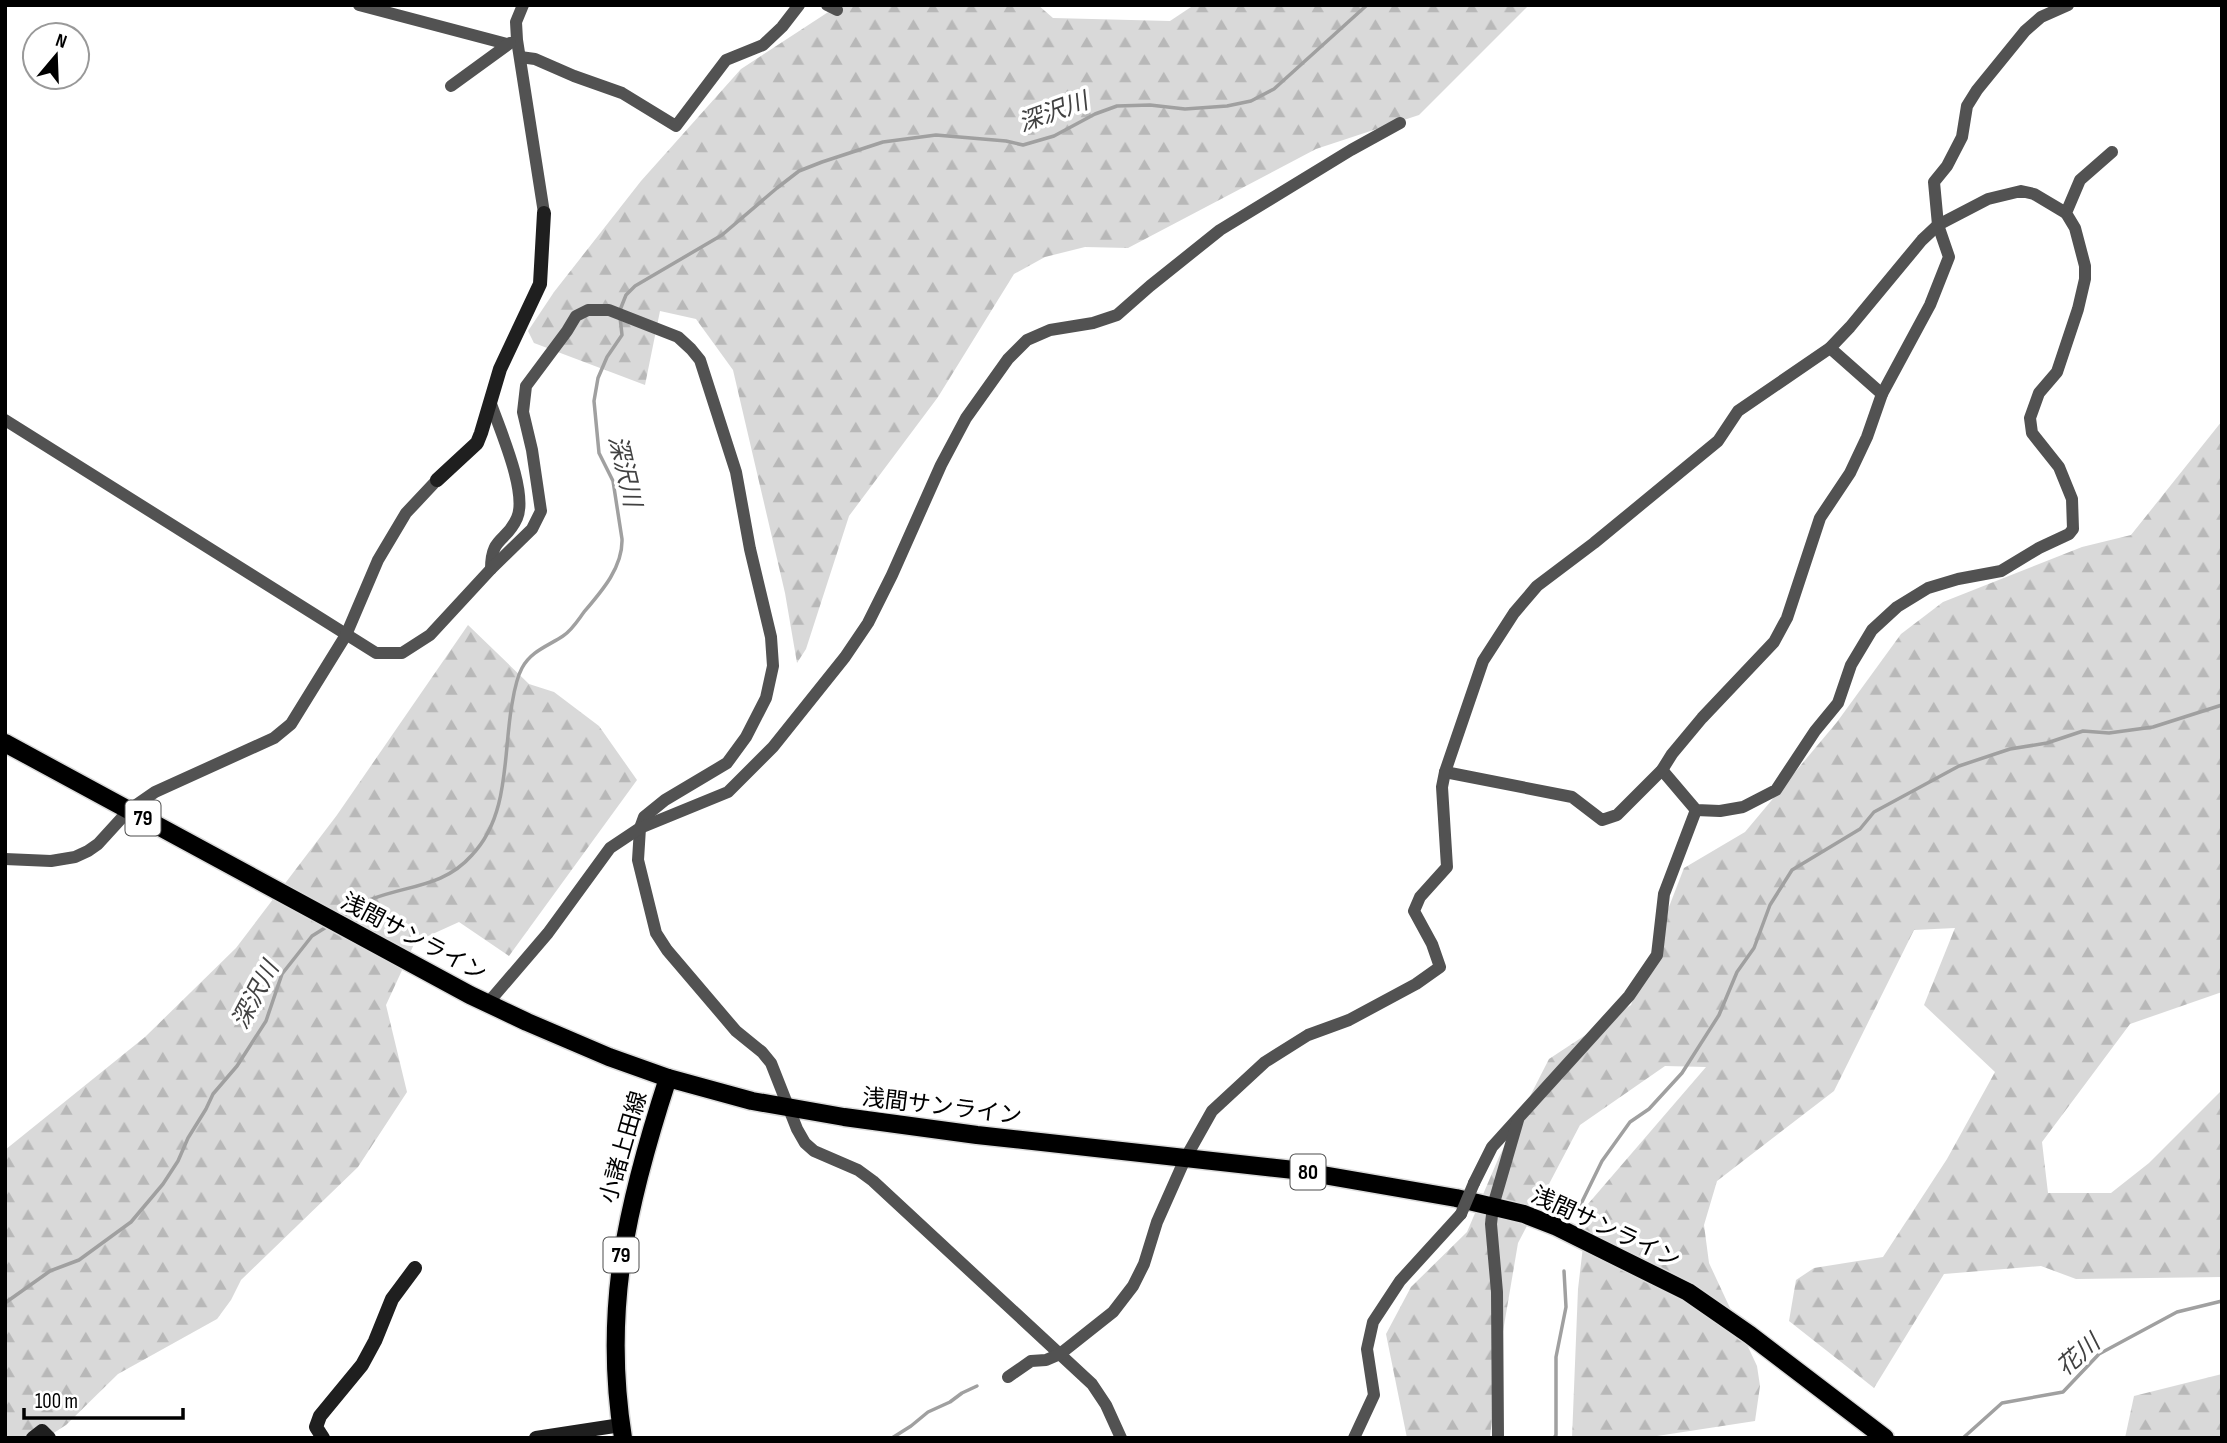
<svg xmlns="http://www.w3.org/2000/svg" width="2227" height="1443" viewBox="0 0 2227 1443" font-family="'Sofia Sans Condensed','Noto Sans JP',sans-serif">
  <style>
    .forest { fill: url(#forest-firs) }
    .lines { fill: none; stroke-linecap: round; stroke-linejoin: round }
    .stream { stroke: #a0a0a0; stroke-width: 3.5 }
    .primary-casing { stroke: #dbdbdb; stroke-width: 21 }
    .street { stroke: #525252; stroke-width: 12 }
    .secondary { stroke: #1f1f1f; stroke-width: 14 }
    .primary { stroke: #000; stroke-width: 18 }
    .street-bridge { stroke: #525252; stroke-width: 12 }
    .labels { text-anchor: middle; stroke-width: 7; stroke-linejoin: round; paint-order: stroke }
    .shield { fill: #fff; stroke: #4c4c4c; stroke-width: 2 }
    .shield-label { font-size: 21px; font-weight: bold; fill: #000 }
    .street-label { font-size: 23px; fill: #000; stroke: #fff }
    .water-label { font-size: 24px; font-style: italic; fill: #414141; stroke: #fff }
  </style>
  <defs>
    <pattern id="forest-firs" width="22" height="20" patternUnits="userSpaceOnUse" patternTransform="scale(1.75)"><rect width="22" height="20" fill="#d9d9d9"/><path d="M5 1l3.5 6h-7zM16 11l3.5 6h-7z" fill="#b8b8b8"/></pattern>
  </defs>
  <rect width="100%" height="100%" fill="#fff"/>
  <g class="forest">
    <polygon points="839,5 1038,5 1053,18 1170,21 1194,5 1529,5 1419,115 1316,149 1128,248 1085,247 1045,257 1014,274 938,397 849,516 806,649 797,663 785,593 733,370 696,319 660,311 645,385 534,343 528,331 554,292 641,181 741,69"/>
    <polygon points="2222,421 2222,992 2130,1024 2042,1142 2048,1193 2111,1193 2149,1163 2222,1090 2222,1277 2076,1279 2041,1266 1944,1274 1874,1388 1789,1321 1796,1280 1814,1268 1883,1257 1947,1159 1995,1072 1924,1005 1955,928 1914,930 1834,1091 1717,1181 1704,1225 1709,1263 1757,1366 1760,1386 1755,1421 1644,1438 1572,1438 1578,1289 1588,1204 1706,1067 1665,1066 1580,1125 1518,1243 1498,1361 1490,1438 1407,1438 1386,1334 1411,1287 1467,1232 1499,1157 1549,1059 1631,1005 1684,868 1745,832 1837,722 1901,634 1943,602 2082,547 2131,535"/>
    <polygon points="468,625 529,684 554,692 599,726 637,780 509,956 459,922 415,942 386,1005 407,1092 358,1167 241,1280 231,1300 217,1319 118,1374 66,1425 46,1438 5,1438 5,1150 145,1037 236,948 337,815"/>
    <polygon points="2222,1374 2222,1438 2125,1438 2134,1396"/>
  </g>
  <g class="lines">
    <g class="stream">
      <polyline points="620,310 626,295 635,286 722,235 777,188 799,171 822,162 883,142 936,135 1006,141 1023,145 1054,136 1095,114 1117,106 1150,105 1185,109 1227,106 1251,101 1274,89 1367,5"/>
      <path d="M340,918C350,912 361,903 372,899C408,885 444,887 472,855C510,815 503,754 512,704C514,692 516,679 522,668C531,651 548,646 563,636C572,630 578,620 584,612C602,591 623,567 622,539L613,481L599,453L594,401L598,378L607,357L622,335L620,317"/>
      <polyline points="1578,1210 1602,1161 1630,1122 1649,1109 1682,1073 1719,1015 1737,972 1754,948 1770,905 1792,870 1860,829 1874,812 1959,766 2010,749 2047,743 2083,731 2109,733 2153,727 2222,705"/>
      <polyline points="5,1303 50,1271 79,1260 131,1222 163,1184 178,1161 188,1138 206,1109 213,1094 237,1066 266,1021 282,974 312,936 328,926"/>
      <polyline points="892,1438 911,1426 928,1412 950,1402 962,1393 977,1386"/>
      <polyline points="1554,1438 1556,1435 1556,1357 1566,1307 1564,1271"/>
      <polyline points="1963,1438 2002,1403 2063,1392 2099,1354 2177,1312 2222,1301"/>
    </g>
    <defs>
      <g id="primary">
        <polyline points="5,743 470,995 527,1022 609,1057 668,1078 752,1101 844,1117 977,1135 1294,1170 1456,1198 1524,1214 1557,1227 1688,1292 1750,1335 1885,1438"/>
        <path d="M623,1438C602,1307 628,1201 668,1078"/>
      </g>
    </defs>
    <use href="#primary" class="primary-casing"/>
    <g class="street">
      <polyline points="359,5 507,44"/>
      <polyline points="523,5 516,22 517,40 544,213"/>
      <polyline points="827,5 837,10"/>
      <polyline points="520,57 535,59 574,76 622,93 676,126 726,60 763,45 782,27 799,5"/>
      <polyline points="451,86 510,43"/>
      <polyline points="1830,348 1882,394"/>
      <path d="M491,404C500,430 528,493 517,518C506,543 491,536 491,569"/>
      <polyline points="5,420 376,653 402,653 430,635 491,569 532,529 541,511 532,450 523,412 526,386 567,331 576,316 588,310 609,310 678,337 691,349 700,360 736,472 750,549 771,637 773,666 766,698 746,737 727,763 665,800 644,817 640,828 638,860 656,933 667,950 736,1031 762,1052 771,1063 797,1129 805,1143 814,1151 858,1170 873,1181 1092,1384 1106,1405 1121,1438"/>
      <polyline points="1662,770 1696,810 1720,811 1743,807 1776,790 1815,731 1838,703 1851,665 1872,630 1897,607 1928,588 1958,579 2001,571 2039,548 2069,534 2073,529 2072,499 2059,467 2032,433 2030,418 2039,393 2057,372 2078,309 2085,279 2085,266 2075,228 2066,213 2080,180 2112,152"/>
      <polyline points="1445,772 1572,797 1602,820 1617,815 1662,770 1672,754 1702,718 1774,642 1787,618 1820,518 1850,473 1867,437 1882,394 1930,305 1949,257 1938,225 1934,182 1947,166 1962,137 1967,106 1977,90 2025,31 2041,17 2068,5"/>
      <polyline points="5,859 51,861 75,857 88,851 98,844 129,810 155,792 274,738 291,724 346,635 378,560 406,513 437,480"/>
      <polyline points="488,1003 548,933 610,848 640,828 728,792 773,747 845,657 868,623 892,575 941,465 966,418 1008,359 1027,340 1050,330 1093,323 1117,315 1150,286 1220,230 1351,150 1400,123"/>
      <polyline points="1474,1183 1492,1147 1629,996 1657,955 1664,894 1696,810"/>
      <polyline points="1008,1377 1031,1361 1046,1360 1060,1354 1113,1312 1133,1286 1144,1264 1157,1222 1185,1159 1212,1111 1265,1062 1308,1035 1349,1020 1416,984 1440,967 1432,944 1414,911 1420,897 1447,867 1442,787 1445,772 1483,661 1514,613 1537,586 1594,543 1718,441 1738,411 1830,348 1850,327 1922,240 1938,225 1988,199 2021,191 2034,194 2066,213"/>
      <polyline points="1354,1438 1374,1395 1367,1349 1373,1322 1400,1281 1461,1214"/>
      <polyline points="1498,1438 1497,1292 1491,1224 1493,1206 1518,1120"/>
    </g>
    <g class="secondary">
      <polyline points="437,480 477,443 481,433 500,369 540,284 544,213"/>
      <polyline points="33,1438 42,1431 49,1438"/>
      <polyline points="323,1438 316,1427 320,1416 362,1365 375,1341 392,1299 415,1268"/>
      <polyline points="536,1438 621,1425"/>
    </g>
    <use href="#primary" class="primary"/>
    <polyline class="street-bridge" points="1461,1214 1474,1183"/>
  </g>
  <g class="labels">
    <g class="shield">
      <rect x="125.5" y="800.5" width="35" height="35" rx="5"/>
      <rect x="1290.5" y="1154.5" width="35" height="35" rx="5"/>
      <rect x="603.5" y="1237.5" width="35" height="35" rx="5"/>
    </g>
    <g class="shield-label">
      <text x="143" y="825">79</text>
      <text x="1308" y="1179">80</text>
      <text x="621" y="1262">79</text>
    </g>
    <g class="street-label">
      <text transform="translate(414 937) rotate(28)" y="8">浅間サンライン</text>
      <text transform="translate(942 1106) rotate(7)" y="8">浅間サンライン</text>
      <text transform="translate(623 1147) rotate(-74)" y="8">小諸上田線</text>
      <text transform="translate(1606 1227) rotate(25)" y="8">浅間サンライン</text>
    </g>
    <g class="water-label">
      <text transform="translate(1053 112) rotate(-20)" y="8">深沢川</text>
      <text transform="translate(625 471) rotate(77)" y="8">深沢川</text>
      <text transform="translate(255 995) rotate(-62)" y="8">深沢川</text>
      <text transform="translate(2078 1355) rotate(-41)" y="8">花川</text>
    </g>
  </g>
  <rect width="2227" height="1443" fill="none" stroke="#000000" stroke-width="14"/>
  <g transform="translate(56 56) rotate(19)"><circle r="33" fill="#ffffff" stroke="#999999" stroke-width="2"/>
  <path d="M0-5L12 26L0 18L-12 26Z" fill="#000000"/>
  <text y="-10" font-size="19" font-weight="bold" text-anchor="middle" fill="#000000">N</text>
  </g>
  <path d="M24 1408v10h159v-10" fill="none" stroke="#000000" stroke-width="3.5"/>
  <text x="35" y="1408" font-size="21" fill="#000000" stroke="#ffffff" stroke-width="5" paint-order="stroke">100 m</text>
</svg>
